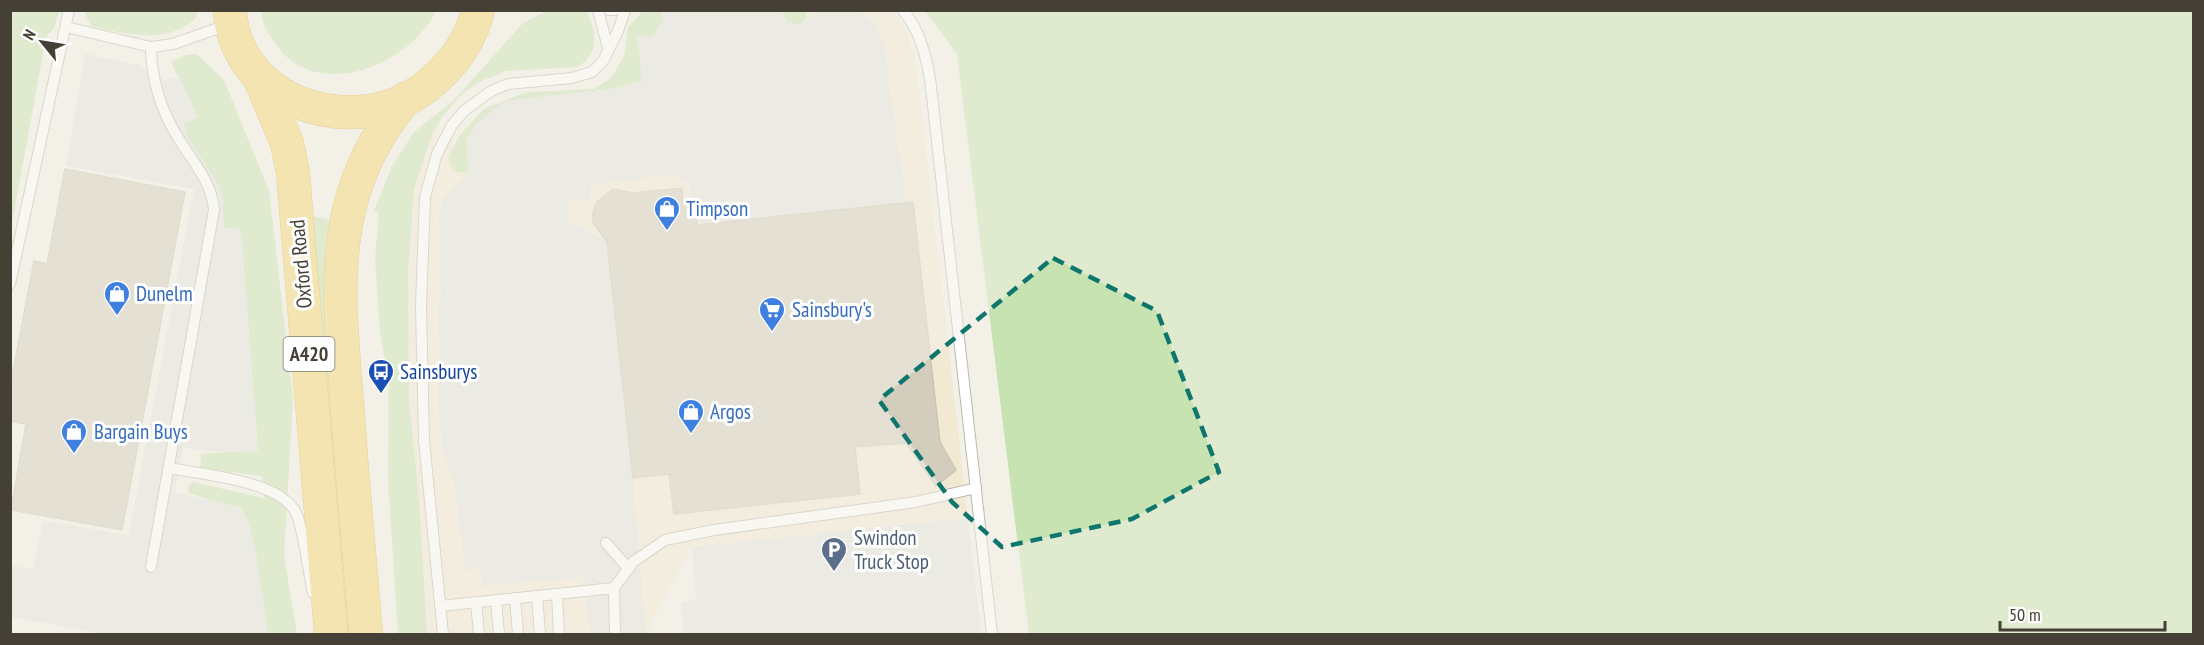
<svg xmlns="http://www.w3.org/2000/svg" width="2204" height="645" viewBox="0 0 2204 645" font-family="'PT Sans Narrow',sans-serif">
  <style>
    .commercial { fill: #f2e9d3 }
    .green { fill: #c8e3b2 }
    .parking { fill: #e3e2de }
    .building { fill: #d3cdbd; stroke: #cdc5b1; stroke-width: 1.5 }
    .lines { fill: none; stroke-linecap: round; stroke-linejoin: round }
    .lane-casing { stroke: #bdb8aa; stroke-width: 12 }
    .highway-casing { stroke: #d1ac41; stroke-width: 34 }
    .lane { stroke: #fff; stroke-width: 10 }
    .highway { stroke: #f3d671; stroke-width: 33 }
    .marked { fill: none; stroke: #0f766e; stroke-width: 4.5; stroke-dasharray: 12 8; stroke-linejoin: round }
    .labels { text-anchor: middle; stroke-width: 6; stroke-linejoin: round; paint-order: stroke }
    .shield { fill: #fff; stroke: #7c7972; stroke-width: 1.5 }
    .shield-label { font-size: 20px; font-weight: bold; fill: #444036 }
    .shop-label { font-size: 21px; fill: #366cbe; stroke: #fff; text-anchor: start }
    .street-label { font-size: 21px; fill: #444036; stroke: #fff }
    .transit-label { font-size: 21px; fill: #164399; stroke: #fff; text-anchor: start }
    .service-label { font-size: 21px; fill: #4e5e75; stroke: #fff; text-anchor: start }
  </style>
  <rect width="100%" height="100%" fill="#f2f0e7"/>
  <polygon class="commercial" points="890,10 896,15 908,36 916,64 968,518 692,547 653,619 653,634 427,634 419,498 409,402 408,274 414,189 432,135 455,144 449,157 610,89 663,20 662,11"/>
  <g class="green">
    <polygon points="11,10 59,11 54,28 46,37 11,229"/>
    <path d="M197,10L196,18C168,45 125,34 91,26L84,11Z"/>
    <path d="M262,10H436V11C409,67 312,105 273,40C267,31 260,22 262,10Z"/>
    <path d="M543,11H586C597,29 600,57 576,67L506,71L479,82L462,94L443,116L432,135L414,189L408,274L409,402L419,498L427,634H398L388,479L389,383L380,332L375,258L379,213L374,211L392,166L414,132L453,101L523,23L543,13Z"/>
    <polygon points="643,11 662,11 663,20 654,35 638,38 642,81 610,89 505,101 475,173 459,173 450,166 449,157 459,136 485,108 527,92 594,89 611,78 624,56 628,27"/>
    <polygon points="781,11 806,11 807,18 799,25 788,23"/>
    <polygon points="925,11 2193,11 2193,634 1029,634 957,54"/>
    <polygon points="197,54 224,80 269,191 293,398 284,555 297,634 268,634 255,547 208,499 189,493 188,486 193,482 264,498 262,476 200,468 201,454 258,450 241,230 223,227 201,158 189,140 184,123 198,117 171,62 186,55"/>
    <polygon points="313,216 329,220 325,249 325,285 352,634 345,634"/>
  </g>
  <g class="parking">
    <polygon points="662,11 781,11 783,19 793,25 805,22 817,11 859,11 874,23 883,41 906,202 697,225 690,185 677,176 666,175 591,185 591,200 566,202 569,224 583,228 607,242 633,478 646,634 590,634 584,577 482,586 480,569 465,570 455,485 442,449 437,383 443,381 437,315 441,294 439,216 442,200 468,173 466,140 476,124 504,101 610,89 642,81 637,37 654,35 663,20"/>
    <polygon points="85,54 139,65 162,81 179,76 198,117 184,123 189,140 219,186 223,200 224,227 241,230 258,451 214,452 183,447 175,492 240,507 249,522 255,547 268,634 105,634 11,617 10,566 33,569 43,521 129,535 194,189 66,166"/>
    <polygon points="968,518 981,634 684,634 681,603 696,599 692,547"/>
  </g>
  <g class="building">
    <polygon points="65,169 185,192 122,530 11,510 26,424 10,421 10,387 34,261 47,264"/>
    <polygon points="682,188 683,205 694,204 697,225 913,202 940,442 956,470 936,486 906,443 855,447 860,494 674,514 669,474 633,478 607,242 593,223 593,212 597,202 613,189 633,193"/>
  </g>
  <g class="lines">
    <defs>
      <g id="lane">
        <polyline points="598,10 608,48"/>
        <polyline points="609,10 615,10"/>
        <path d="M903,10C920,31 925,53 930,78L992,634"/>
        <polyline points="66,27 151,47 173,44 230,24"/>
        <path d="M151,47C151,78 161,110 177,136C191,160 212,181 214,210L151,567"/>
        <polyline points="10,284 69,10"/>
        <path d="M170,468C203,475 277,480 295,511C304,528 308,572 313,593"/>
        <polyline points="606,543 628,568"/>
        <polyline points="557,594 559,634"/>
        <polyline points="537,596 540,634"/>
        <polyline points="515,598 518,634"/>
        <polyline points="496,600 499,634"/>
        <polyline points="476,602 479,634"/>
        <polyline points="440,606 614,588"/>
        <polyline points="443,634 424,440 421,306 425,197 437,154 452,125 464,111 491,91 508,84 572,78 592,72 603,61 618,31 625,10"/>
        <polyline points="615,634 614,588 633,562 665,540 714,530 916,502 976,488"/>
      </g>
      <g id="highway">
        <path d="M230,10C234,88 317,127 387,107C430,94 468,53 478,10"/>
        <polyline points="260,79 287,143 293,173 331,634"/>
        <path d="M366,634C360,562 353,489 348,416C339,296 323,199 405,99"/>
      </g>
    </defs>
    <use href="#lane" class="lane-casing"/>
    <use href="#highway" class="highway-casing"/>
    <use href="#lane" class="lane"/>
    <use href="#highway" class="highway"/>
  </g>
  <path d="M0 0H2204V645H0ZM1053,258L1157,311L1219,472L1132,519L1002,547L952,502L879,400Z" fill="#f2f0e7" fill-opacity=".55" fill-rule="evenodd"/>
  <path class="marked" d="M1053,258L1157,311L1219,472L1132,519L1002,547L952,502L879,400Z"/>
  <defs>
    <symbol id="shop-pin" viewBox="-11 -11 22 30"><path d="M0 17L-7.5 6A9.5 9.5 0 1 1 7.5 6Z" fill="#3f7fe0" stroke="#fff"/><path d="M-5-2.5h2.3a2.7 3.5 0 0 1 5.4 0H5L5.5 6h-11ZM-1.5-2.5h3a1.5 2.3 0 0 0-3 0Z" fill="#fff"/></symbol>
    <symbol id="supermarket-pin" viewBox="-11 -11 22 30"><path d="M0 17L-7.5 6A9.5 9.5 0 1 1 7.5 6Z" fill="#3f7fe0" stroke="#fff"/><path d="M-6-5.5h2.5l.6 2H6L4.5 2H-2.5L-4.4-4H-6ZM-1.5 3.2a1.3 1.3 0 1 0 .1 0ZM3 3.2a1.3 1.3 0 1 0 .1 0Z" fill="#fff"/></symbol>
    <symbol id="bus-pin" viewBox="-11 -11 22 30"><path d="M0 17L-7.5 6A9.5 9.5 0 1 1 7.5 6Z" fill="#1a4fb4" stroke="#fff"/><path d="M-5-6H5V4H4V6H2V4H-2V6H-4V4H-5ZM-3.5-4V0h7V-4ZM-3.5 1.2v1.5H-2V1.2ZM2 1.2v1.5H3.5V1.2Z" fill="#fff"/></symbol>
    <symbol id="parking-pin" viewBox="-11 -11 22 30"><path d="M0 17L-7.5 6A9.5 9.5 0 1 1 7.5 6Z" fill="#5c6f8a" stroke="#fff"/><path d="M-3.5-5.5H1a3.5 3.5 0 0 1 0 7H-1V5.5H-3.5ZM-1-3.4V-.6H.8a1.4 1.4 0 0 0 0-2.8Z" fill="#fff"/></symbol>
  </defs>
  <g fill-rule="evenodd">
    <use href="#shop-pin" x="652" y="194" width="30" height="40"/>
    <use href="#shop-pin" x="102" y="279" width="30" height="40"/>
    <use href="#supermarket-pin" x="757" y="295" width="30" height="40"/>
    <use href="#bus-pin" x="366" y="357" width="30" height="40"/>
    <use href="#shop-pin" x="676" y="397" width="30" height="40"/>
    <use href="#shop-pin" x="59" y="417" width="30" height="40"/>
    <use href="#parking-pin" x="819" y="535" width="30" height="40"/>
  </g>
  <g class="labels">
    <rect class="shield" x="283.5" y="337" width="51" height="34" rx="4.5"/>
    <g class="shield-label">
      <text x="309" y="361">A420</text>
    </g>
    <g class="shop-label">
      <text x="686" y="216">Timpson</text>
      <text x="136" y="301">Dunelm</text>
      <text x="792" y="317">Sainsbury's</text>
      <text x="710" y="419">Argos</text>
      <text x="94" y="439">Bargain Buys</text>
    </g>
    <g class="street-label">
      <text transform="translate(301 264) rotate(-95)" y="7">Oxford Road</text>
    </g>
    <g class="transit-label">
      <text x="400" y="379">Sainsburys</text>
    </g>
    <g class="service-label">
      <text x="854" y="545">Swindon<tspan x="854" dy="24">Truck Stop</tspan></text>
    </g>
  </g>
  <rect width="2204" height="645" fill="none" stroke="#444036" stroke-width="24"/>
  <g transform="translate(42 42) rotate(300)" stroke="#ffffff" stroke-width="4.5" paint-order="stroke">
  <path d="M0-4.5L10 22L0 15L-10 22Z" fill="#444036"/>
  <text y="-9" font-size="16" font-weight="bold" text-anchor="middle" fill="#444036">N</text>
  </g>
  <path d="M2000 621v9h165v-9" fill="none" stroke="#444036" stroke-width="3"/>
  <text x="2009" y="621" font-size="18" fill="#444036" stroke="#ffffff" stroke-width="4.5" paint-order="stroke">50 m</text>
</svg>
